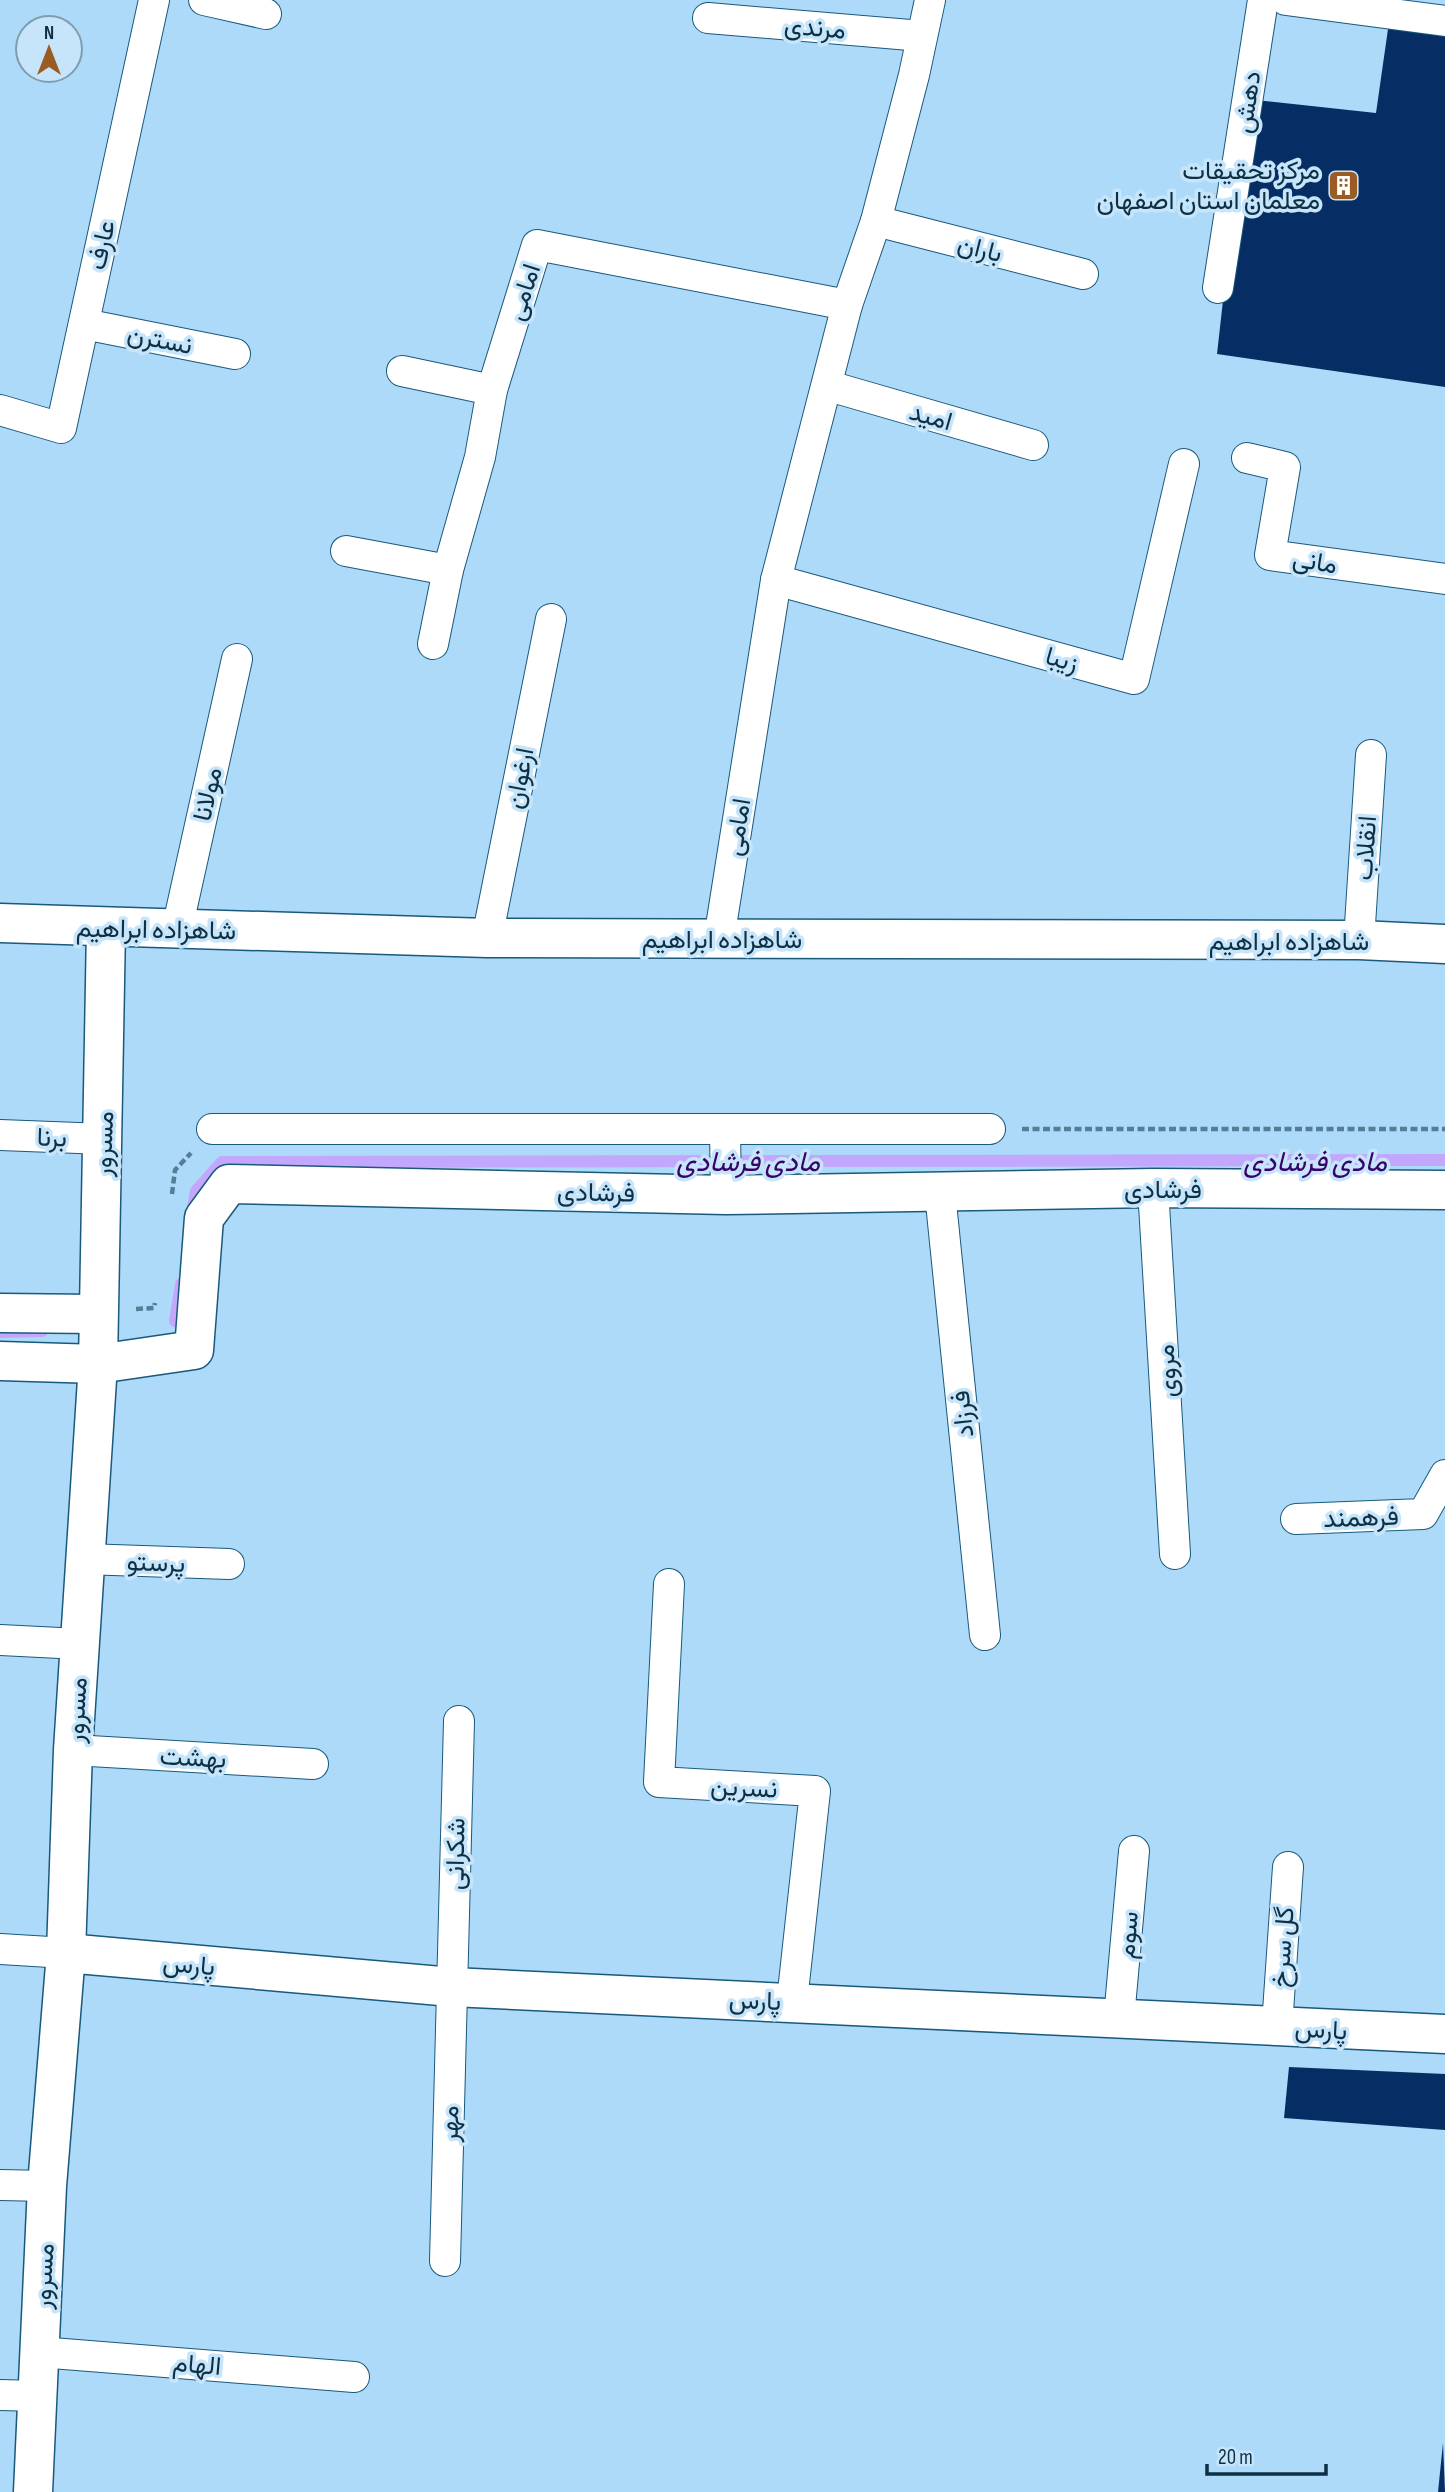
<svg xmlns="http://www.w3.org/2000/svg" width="1445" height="2492" viewBox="0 0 1445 2492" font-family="'Sofia Sans Condensed',Vazirmatn,sans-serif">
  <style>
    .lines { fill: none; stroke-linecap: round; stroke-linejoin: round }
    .stream { stroke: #c2a7fd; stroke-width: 12 }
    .building { fill: #062e65 }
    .street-casing { stroke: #19597c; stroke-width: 32 }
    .secondary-casing { stroke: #19597c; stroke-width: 41 }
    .path { stroke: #567d96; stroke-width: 4.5; stroke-dasharray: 7 3.5; stroke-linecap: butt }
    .street { stroke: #fff; stroke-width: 30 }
    .secondary { stroke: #fff; stroke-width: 38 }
    .labels { text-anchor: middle; stroke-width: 7; stroke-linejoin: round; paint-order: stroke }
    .street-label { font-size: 26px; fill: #0d3044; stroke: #c7e5fa }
    .poi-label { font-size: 26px; fill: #0d3044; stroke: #c7e5fa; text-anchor: end }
    .water-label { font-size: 28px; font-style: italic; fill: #37026a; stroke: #c7e5fa }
  </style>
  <rect width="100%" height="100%" fill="#addaf9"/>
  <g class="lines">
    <g class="stream">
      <polyline points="192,1214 196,1191 222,1162 1445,1160"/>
      <polyline points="175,1321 181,1284"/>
      <polyline points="0,1332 42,1331"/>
    </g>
  </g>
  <g class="building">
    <polygon points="1389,22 1445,31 1445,387 1217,354 1228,256 1255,100 1376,113"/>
    <polygon points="1289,2067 1445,2074 1445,2130 1284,2118"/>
    <polygon points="1443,2443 1445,2492 1438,2492"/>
  </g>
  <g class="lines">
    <defs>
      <g id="street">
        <polyline points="204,0 266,14"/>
        <polyline points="1286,0 1445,21"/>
        <polyline points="708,18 922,36"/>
        <polyline points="876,221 1083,274"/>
        <polyline points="1218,288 1263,0"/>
        <polyline points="84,324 235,354"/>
        <polyline points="402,371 492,390"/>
        <polyline points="829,386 1033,445"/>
        <polyline points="0,410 61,428 154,0"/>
        <polyline points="1247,458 1285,467 1270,555 1445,579"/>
        <polyline points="346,551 448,570"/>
        <polyline points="776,580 1134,679 1184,464"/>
        <polyline points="433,644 448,570 480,457 492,390 537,245 847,305"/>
        <polyline points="177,929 237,659"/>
        <polyline points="487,938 551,619"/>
        <polyline points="719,939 776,580 847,305 876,221 914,75 930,0"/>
        <polyline points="1359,940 1371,755"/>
        <polyline points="212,1129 990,1129"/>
        <polyline points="725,1129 726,1195"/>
        <polyline points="0,1135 104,1139"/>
        <polyline points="1153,1188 1175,1554"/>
        <polyline points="940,1193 985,1635"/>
        <polyline points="1296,1519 1423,1514 1445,1475"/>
        <polyline points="84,1559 229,1564"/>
        <polyline points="669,1584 659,1782 815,1791 792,2001"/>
        <polyline points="0,1640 80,1644"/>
        <polyline points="73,1750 313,1764"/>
        <polyline points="0,1949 66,1953"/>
        <polyline points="1119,2018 1134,1851"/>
        <polyline points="1277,2026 1288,1867"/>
        <polyline points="0,2185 47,2186"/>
        <polyline points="445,2261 459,1721"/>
        <polyline points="39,2352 354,2377"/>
        <polyline points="0,2395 39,2396"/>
      </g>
      <g id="secondary">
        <polyline points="0,923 487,938 1359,940 1445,944"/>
        <polyline points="0,1313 97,1314"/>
        <polyline points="0,1361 98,1364 194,1350 204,1218 229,1184 726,1195 1153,1188 1445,1190"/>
        <polyline points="66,1953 452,1987 1445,2034"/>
        <polyline points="33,2492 47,2186 66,1953 73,1750 98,1364 106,928"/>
      </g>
    </defs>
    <use href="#street" class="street-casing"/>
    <use href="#secondary" class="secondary-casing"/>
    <g class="path">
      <polyline points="1022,1129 1445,1129"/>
      <polyline points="172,1194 175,1170 191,1153"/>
      <polyline points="136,1309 154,1308 155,1303"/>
    </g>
    <use href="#street" class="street"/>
    <use href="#secondary" class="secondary"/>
  </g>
  <defs>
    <symbol id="building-square" viewBox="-11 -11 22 22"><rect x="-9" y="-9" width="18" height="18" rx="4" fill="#9b5c24" stroke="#c7e5fa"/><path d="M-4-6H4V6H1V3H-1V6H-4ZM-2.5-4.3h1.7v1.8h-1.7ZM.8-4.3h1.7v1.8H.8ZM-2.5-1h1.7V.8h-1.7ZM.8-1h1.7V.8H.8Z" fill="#fff"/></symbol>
  </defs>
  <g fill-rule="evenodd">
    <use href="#building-square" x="1326" y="168" width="35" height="35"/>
  </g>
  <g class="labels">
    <g class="street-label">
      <text transform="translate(815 27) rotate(5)" y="9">مرندی</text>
      <text transform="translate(1247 102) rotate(-81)" y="9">دهش</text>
      <text transform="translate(101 245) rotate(-78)" y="9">عارف</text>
      <text transform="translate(980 248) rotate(14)" y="9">باران</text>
      <text transform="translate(523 292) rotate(-72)" y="9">امامی</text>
      <text transform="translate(160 339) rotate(11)" y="9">نسترن</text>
      <text transform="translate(931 416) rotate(16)" y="9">امید</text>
      <text transform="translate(1315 561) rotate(9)" y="9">مانی</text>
      <text transform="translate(1062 659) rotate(16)" y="9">زیبا</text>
      <text transform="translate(519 778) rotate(-79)" y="9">ارغوان</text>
      <text transform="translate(207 794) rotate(-77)" y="9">مولانا</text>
      <text transform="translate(737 827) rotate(-81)" y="9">امامی</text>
      <text transform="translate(1365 848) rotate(-86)" y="9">انقلاب</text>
      <text transform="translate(156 929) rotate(1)" y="9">شاهزاده ابراهیم</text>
      <text x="722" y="948">شاهزاده ابراهیم</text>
      <text x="1289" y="950">شاهزاده ابراهیم</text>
      <text transform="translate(52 1137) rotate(2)" y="9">برنا</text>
      <text transform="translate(103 1144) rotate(-88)" y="9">مسرور</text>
      <text x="1163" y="1198">فرشادی</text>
      <text transform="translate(596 1192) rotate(1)" y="9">فرشادی</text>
      <text transform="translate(1166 1371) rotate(-93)" y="9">مروی</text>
      <text transform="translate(962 1414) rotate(-96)" y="9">فرزاد</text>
      <text transform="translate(1361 1517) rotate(-2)" y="9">فرهمند</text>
      <text transform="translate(156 1562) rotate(2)" y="9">پرستو</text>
      <text transform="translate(76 1710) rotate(-87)" y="9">مسرور</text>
      <text transform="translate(193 1757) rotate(3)" y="9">بهشت</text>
      <text transform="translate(744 1787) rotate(3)" y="9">نسرین</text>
      <text transform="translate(455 1854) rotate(-89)" y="9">شکرانی</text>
      <text transform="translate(1127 1935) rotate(-85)" y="9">سوم</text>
      <text transform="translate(1282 1947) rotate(-86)" y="9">گل سرخ</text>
      <text transform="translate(189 1964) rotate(5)" y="9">پارس</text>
      <text transform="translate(755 2000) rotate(2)" y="9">پارس</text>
      <text transform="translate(1321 2029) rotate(3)" y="9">پارس</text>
      <text transform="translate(449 2124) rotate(-89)" y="9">مهر</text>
      <text transform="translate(43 2276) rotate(-87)" y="9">مسرور</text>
      <text transform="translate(197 2364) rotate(5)" y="9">الهام</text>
    </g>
    <g class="poi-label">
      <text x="1320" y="179">مرکز تحقیقات<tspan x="1320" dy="30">معلمان استان اصفهان</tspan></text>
    </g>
    <g class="water-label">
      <text x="748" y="1171">مادی فرشادی</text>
      <text x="1315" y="1171">مادی فرشادی</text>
    </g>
  </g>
  <g transform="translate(49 49)"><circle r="33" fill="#c7e5fa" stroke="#7d9db1" stroke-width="2"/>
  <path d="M0-5L12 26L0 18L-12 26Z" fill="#9b5c24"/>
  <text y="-10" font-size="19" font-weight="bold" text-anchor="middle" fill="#0d3044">N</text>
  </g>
  <path d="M1207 2464v10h119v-10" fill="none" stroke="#0d3044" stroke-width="3.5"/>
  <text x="1218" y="2464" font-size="21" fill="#0d3044" stroke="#c7e5fa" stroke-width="5" paint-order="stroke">20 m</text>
</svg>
